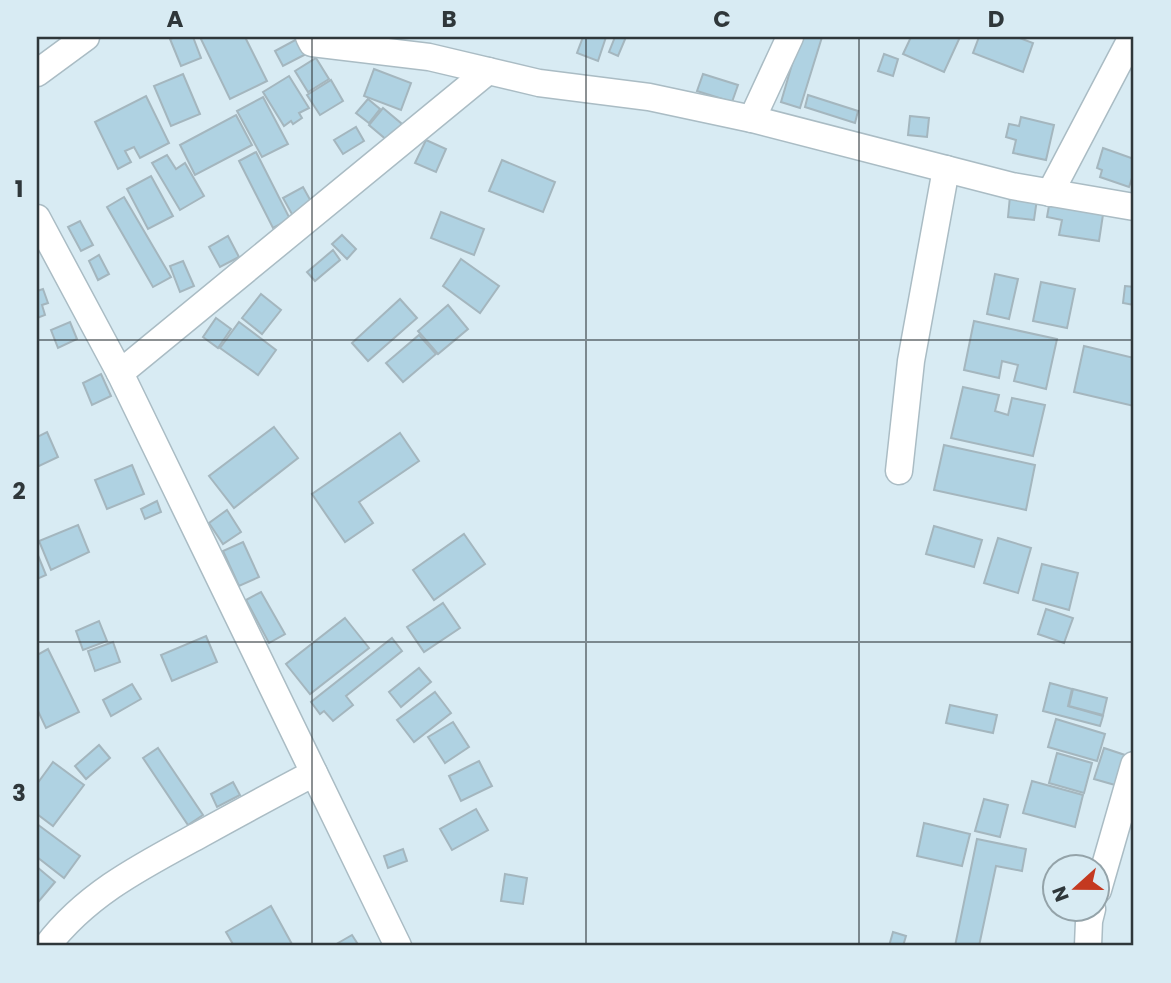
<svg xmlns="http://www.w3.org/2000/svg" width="1171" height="983" viewBox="0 0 1171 983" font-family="Poppins,sans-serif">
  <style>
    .building { fill: #afd2e2; stroke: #a4b6be; stroke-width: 2 }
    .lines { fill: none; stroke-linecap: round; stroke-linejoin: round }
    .minor-casing { stroke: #aabcc4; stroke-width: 29 }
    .minor { stroke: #fff; stroke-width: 26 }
    .grid { fill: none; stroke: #2f373a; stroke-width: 2; stroke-opacity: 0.55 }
    .neatline { fill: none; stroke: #2f373a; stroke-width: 2.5 }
    .grid-label { font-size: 23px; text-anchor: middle; font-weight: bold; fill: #2f373a }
  </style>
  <rect width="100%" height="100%" fill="#d8ebf3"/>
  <g class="building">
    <polygon points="176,37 193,37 201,58 181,66 170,39"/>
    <polygon points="200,37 245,37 267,81 230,99"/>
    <polygon points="583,37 606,37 598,61 577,53"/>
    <polygon points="615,37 626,37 618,56 609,52"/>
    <polygon points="800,37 822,37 800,108 781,102"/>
    <polygon points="911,37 960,37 944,72 903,54"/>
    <polygon points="979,37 1017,37 1033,43 1023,72 973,53"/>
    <polygon points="297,39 306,54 283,66 275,51"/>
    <polygon points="884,54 898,59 893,76 878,71"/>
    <polygon points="316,58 329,79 308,92 295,71"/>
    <polygon points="374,69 411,83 401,110 364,96"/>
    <polygon points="183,74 200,114 171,126 154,86"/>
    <polygon points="703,74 738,85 732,102 697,91"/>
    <polygon points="289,76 309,108 299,113 302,118 293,124 291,121 284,126 263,92"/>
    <polygon points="331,80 343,101 320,115 307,95"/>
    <polygon points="808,95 858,111 855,123 805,107"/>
    <polygon points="146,96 169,143 140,158 134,147 125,151 131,162 118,169 95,122"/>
    <polygon points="263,97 288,144 262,157 237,111"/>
    <polygon points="368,99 380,109 369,123 356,113"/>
    <polygon points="383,108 402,124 388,141 369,125"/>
    <polygon points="236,115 252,145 195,175 180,145"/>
    <polygon points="910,116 929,118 927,137 908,135"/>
    <polygon points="1021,117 1054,125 1046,160 1013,153 1016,140 1006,137 1009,124 1019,126"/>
    <polygon points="356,127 364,141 343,154 334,140"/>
    <polygon points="426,140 446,149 436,172 415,163"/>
    <polygon points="1103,148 1134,159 1134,172 1129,187 1100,177 1102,170 1097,168"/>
    <polygon points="256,152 290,219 273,228 239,161"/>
    <polygon points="167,155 176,169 185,163 204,196 180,210 152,163"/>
    <polygon points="502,160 555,182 543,212 489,191"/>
    <polygon points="151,176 173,216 148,229 127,189"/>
    <polygon points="303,187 313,205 293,216 283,198"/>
    <polygon points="1010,196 1037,199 1034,220 1008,217"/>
    <polygon points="124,197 171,277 153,287 107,207"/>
    <polygon points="1050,200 1104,208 1099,241 1059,235 1062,220 1047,217"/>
    <polygon points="441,212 484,229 474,255 431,238"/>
    <polygon points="80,221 93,245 81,251 68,227"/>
    <polygon points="342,235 356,249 347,259 332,244"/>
    <polygon points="228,236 239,257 220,267 209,247"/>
    <polygon points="333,250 340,260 315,281 307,272"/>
    <polygon points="99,255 109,274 98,280 89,261"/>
    <polygon points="461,259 499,286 480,313 443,286"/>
    <polygon points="183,261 194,286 180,292 170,266"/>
    <polygon points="995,274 1018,279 1009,319 987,314"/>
    <polygon points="1041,282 1075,289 1067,328 1033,321"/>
    <polygon points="1125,286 1134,287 1134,305 1123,303"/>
    <polygon points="43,289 48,303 42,305 45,315 37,318 37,291"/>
    <polygon points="261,294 281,310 262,334 242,318"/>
    <polygon points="400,299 417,318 368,361 352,343"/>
    <polygon points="448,305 468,329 438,354 418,331"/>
    <polygon points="216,318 231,329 218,348 203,337"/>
    <polygon points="974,321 1057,339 1046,389 1014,381 1018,365 1002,361 999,378 964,370"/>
    <polygon points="70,322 77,339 58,348 51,330"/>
    <polygon points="239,322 276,350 258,375 220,348"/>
    <polygon points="419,335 436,354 403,382 386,363"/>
    <polygon points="1084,346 1134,358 1134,406 1074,392"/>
    <polygon points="101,374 111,396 92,405 83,383"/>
    <polygon points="963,387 999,395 995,411 1008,415 1012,398 1045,405 1033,456 951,438"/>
    <polygon points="274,427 298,458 234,508 209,476"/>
    <polygon points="47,432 58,457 37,467 37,437"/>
    <polygon points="400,433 419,461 359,502 373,523 345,542 312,494"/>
    <polygon points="944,445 1035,465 1026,510 934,490"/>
    <polygon points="132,465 144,494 107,509 95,480"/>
    <polygon points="157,501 161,512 145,519 141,509"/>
    <polygon points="227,510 241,532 223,544 209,523"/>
    <polygon points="78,525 89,552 51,570 39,541"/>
    <polygon points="934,526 982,540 974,567 926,554"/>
    <polygon points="464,534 485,564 434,600 413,570"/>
    <polygon points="998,538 1031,548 1018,593 984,583"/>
    <polygon points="243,542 259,577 239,586 223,551"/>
    <polygon points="37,553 46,575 37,579"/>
    <polygon points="1042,564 1078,573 1069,610 1033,600"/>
    <polygon points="261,592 285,634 269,643 246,600"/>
    <polygon points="443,603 460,628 424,652 407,627"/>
    <polygon points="1046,609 1073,618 1064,643 1038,634"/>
    <polygon points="345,618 369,648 310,694 286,664"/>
    <polygon points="99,621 107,641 83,650 76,631"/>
    <polygon points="206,636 217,662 172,681 161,655"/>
    <polygon points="392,638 402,651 346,696 353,705 333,721 324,711 320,714 311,702"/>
    <polygon points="113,642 120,662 95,671 88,651"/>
    <polygon points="48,649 79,712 46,728 37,709 37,655"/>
    <polygon points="419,668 431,682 401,707 389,692"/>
    <polygon points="1050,683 1072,689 1068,706 1103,716 1100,726 1043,711"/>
    <polygon points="132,684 141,699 111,716 103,700"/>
    <polygon points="1073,689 1107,698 1103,715 1069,706"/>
    <polygon points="435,692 451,713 414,742 397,720"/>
    <polygon points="950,705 997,715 993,733 946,723"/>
    <polygon points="1056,719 1105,734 1097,761 1048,747"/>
    <polygon points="453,722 469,747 445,763 428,737"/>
    <polygon points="99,745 110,758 86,779 75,766"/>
    <polygon points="158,748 203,815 188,825 143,758"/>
    <polygon points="1104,748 1125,755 1115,785 1094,779"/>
    <polygon points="1057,753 1092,763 1084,793 1049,783"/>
    <polygon points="479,761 492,786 461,801 449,776"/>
    <polygon points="53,762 84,785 53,826 37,814 37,784"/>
    <polygon points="1032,781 1083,795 1075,827 1023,813"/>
    <polygon points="233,782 240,795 217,807 211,794"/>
    <polygon points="984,799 1008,805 1000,837 975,831"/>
    <polygon points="476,809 488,830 452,850 440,829"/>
    <polygon points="924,823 970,834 962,866 917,856"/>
    <polygon points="37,824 80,856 64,878 37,857"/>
    <polygon points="977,839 1026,849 1022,871 996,866 979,946 955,946"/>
    <polygon points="403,849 407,861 388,868 384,856"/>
    <polygon points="37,867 55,882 39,901 37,899"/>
    <polygon points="505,874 527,878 523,904 501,901"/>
    <polygon points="271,906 293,946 234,946 226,932"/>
    <polygon points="893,932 906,936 903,946 889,946"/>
    <polygon points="352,935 359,946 333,946"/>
  </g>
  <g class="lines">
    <defs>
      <g id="minor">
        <polyline points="309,37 312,43 429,57 539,83 649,97 752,119 1012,186 1134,207"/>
        <polyline points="37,73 86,37"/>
        <polyline points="752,119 790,37"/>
        <polyline points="1050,193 1132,37"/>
        <polyline points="37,218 120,373 398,946"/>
        <polyline points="120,373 488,71"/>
        <polyline points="899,471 911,361 946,169"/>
        <polyline points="1098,890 1134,765"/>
        <path d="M47,946C87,893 144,865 201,834C239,813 276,793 314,773"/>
        <polyline points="1088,946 1089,921 1092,909"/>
      </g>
    </defs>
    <use href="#minor" class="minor-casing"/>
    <use href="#minor" class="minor"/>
  </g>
  <path class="grid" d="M312,37V946M586,37V946M859,37V946M37,340H1134M37,642H1134"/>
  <rect width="1171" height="983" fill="none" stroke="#d8ebf3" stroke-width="77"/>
  <g transform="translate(1076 888) rotate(249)"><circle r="33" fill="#d8ebf3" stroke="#94a3a9" stroke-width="2"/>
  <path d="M0-5L12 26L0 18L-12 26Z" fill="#c43920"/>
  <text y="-10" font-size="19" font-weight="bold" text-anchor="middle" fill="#2f373a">N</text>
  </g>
  <rect x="38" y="38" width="1094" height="906" class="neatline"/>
  <g class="grid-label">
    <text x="175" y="27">A</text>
    <text x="449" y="27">B</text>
    <text x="722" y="27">C</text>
    <text x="996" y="27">D</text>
    <text x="19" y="197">1</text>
    <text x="19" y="499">2</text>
    <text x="19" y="801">3</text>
  </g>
</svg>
